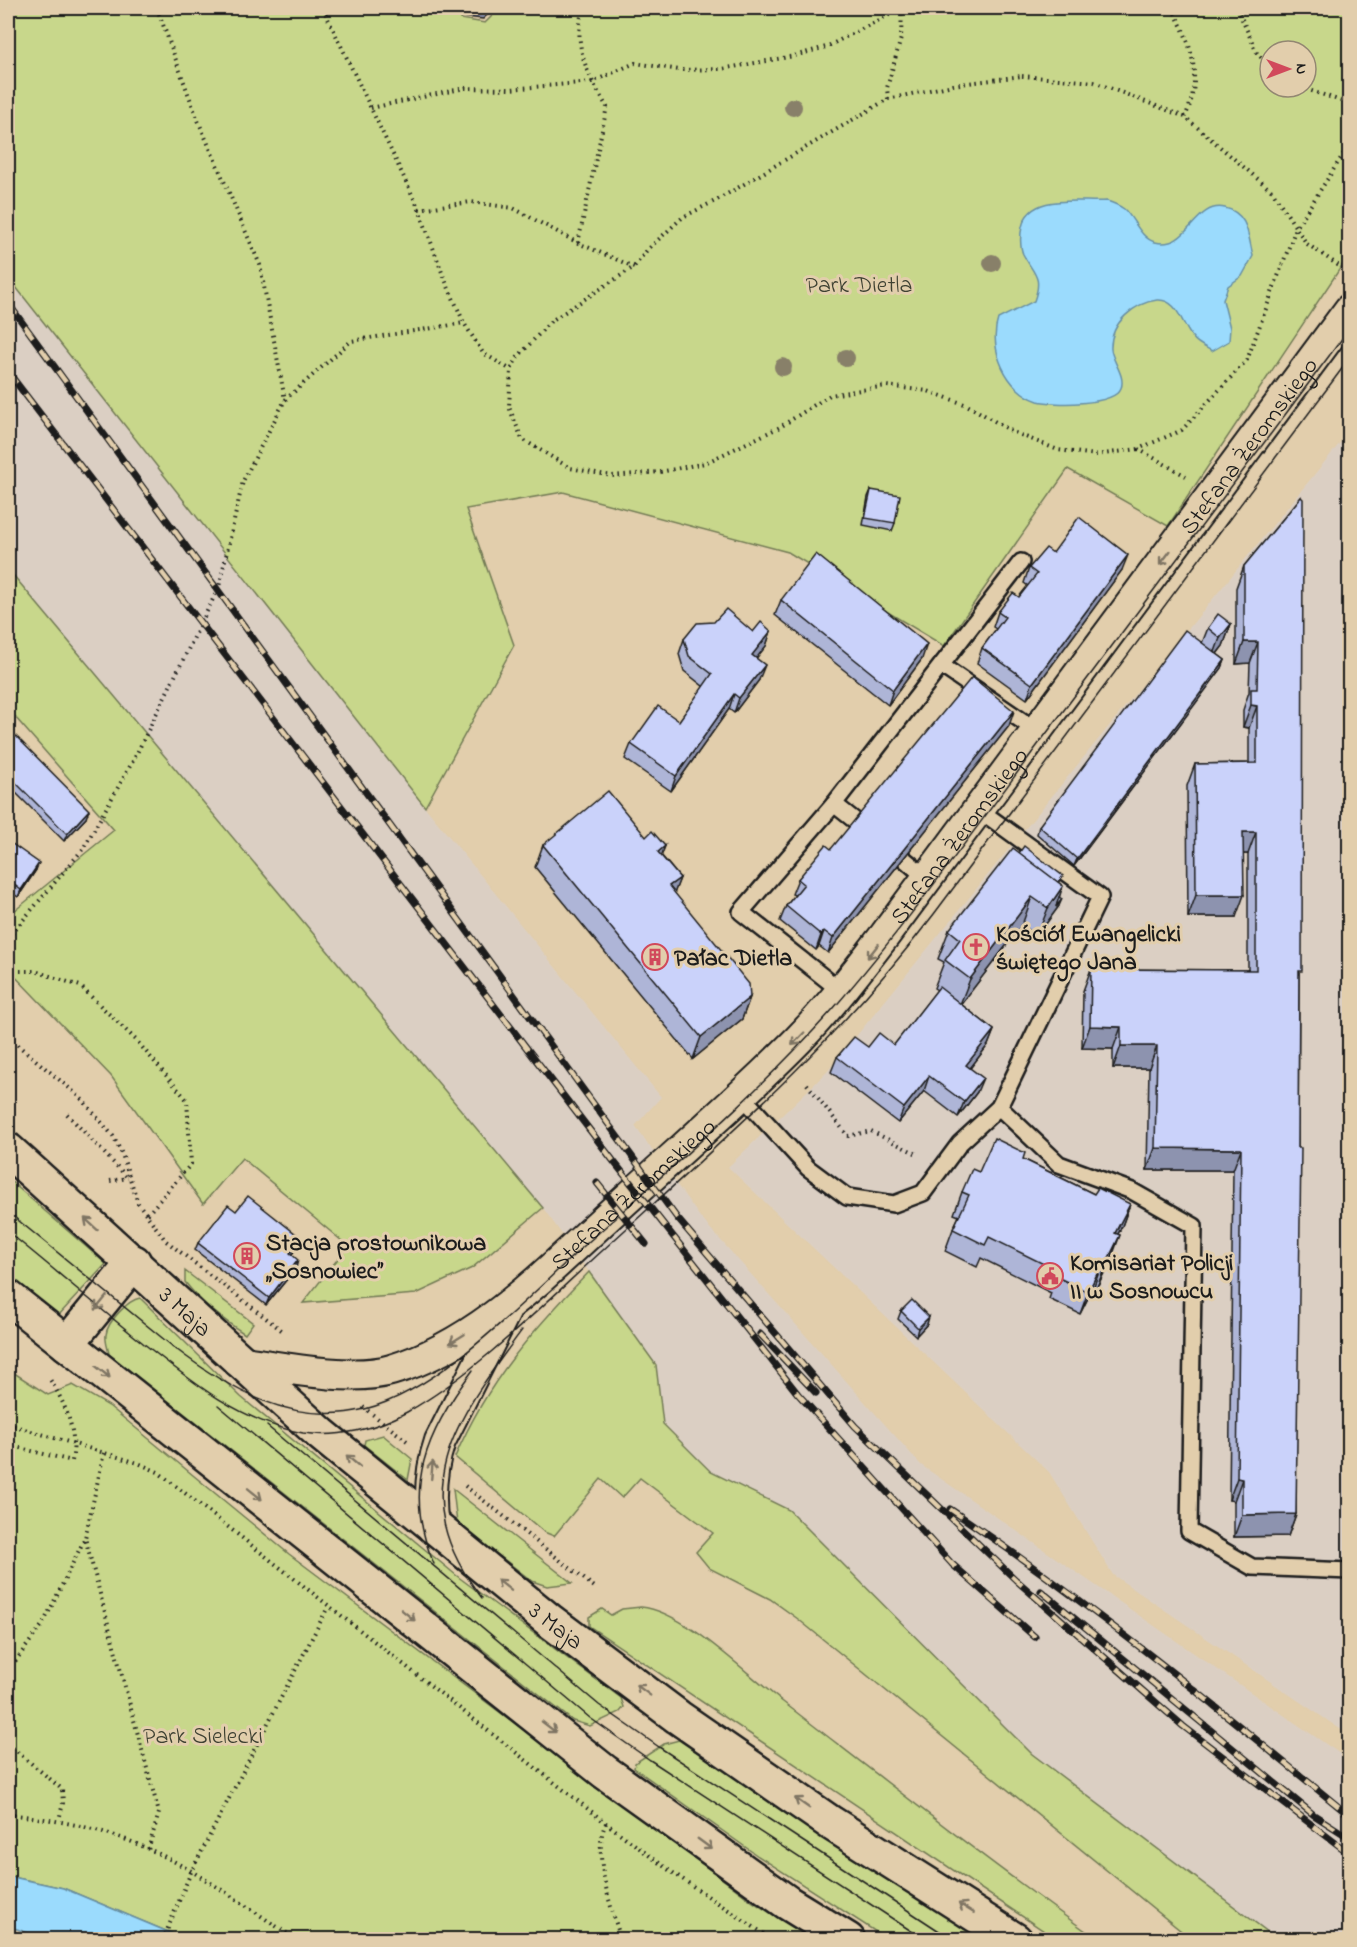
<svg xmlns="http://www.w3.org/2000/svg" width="1357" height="1947" viewBox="0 0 1357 1947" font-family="'Indie Flower',sans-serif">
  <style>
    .built { fill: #dbcfc3 }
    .green { fill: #c8d78b; stroke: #727a54; stroke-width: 1.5; fill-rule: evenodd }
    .water { fill: #9bdbfd; stroke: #688fa3; stroke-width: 1.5 }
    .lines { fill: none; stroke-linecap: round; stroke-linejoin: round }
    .lane-casing { stroke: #1c1c1c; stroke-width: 20 }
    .street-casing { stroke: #1c1c1c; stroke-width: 34 }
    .secondary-casing { stroke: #1c1c1c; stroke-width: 38 }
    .path { stroke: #1c1c1c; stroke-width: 4; stroke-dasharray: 1.5 4.5; stroke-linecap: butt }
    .lane { stroke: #e2ceac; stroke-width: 15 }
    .street { stroke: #e2ceac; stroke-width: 30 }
    .secondary { stroke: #e2ceac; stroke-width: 33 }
    .tram { stroke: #1c1c1c; stroke-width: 1.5 }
    .rail-casing { stroke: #1c1c1c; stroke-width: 7 }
    .rail { stroke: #e2ceac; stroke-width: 4.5; stroke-dasharray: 14; stroke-linecap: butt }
    .tree { fill: #888069 }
    .wall { fill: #aeb5d7; stroke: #1c1c1c; stroke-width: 1.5 }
    .shaded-wall { fill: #8d93af; stroke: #1c1c1c; stroke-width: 1.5 }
    .building { fill: #cad2fa; stroke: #1c1c1c; stroke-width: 1.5 }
    .oneway { stroke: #7f7564 }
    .labels { text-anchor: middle; stroke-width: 6; stroke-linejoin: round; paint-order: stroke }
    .park-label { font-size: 24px; fill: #3e4132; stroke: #e2ceac }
    .street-label { font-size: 24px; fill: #1c1c1c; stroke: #e2ceac }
    .poi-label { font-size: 24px; font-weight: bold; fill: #1c1c1c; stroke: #e2ceac; text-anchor: start }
  </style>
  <rect width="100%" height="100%" fill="#e2ceac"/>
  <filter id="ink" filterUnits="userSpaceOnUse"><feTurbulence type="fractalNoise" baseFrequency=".0167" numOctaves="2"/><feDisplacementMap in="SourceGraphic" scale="12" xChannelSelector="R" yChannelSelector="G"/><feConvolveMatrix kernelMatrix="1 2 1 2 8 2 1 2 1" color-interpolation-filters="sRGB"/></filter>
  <g filter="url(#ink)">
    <g class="built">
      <polygon points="8,277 425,807 661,1097 635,1126 700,1217 921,1465 1349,1760 1349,1939 1277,1939 1032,1754 789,1510 711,1472 663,1423 656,1365 543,1208 8,569"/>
      <polygon points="1349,432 1349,1735 1113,1575 1049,1472 728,1167 827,1072"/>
    </g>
    <g class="green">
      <path d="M8,8H462L461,19L485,23L500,8H1349V255L1168,526L1068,469L944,646L788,552L563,492L466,509L514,645L425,807L8,277ZM1270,51H1306V87H1270Z"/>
      <polygon points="8,569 543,1208 472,1268 416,1294 303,1303 348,1246 242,1158 203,1204 111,1076 8,969 8,916 114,830 8,709"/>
      <polygon points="8,1179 106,1264 57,1317 8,1277"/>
      <path d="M185,1271L253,1323L245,1334C223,1320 201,1303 185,1282Z"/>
      <path d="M589,1272L656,1365L663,1424L711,1472L789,1510L1032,1754L1277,1939H1191L798,1619L770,1599L709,1568L696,1552L713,1533L640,1478L622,1498L601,1479L554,1536L544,1532L455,1457C488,1380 532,1331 589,1272Z"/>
      <path d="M140,1298L241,1397L457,1576L621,1698L624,1707L620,1712L590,1726L573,1721L109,1354C108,1348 105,1341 106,1335C107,1322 128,1300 140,1298Z"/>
      <polygon points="8,1369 48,1395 73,1385 109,1406 289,1554 753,1902 812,1939 185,1939 63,1888 8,1876"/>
      <polygon points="383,1435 412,1459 408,1480 364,1445 365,1440"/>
      <polygon points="453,1489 572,1583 547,1586 532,1581 457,1523"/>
      <path d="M641,1607C685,1611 747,1675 783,1702C887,1782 990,1863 1097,1939H1056L589,1626V1617L602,1609L611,1615L622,1609Z"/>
      <polygon points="679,1740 981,1939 887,1939 758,1856 634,1768 635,1763 664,1744"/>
    </g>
    <g class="water">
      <path d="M1107,201C1113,203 1119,205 1124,209C1134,218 1140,238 1155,242C1189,251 1194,201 1225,208C1248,213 1248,235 1253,256L1242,276L1228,286L1223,300L1230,328L1229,341L1212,351C1205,347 1197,344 1193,338C1182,326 1178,298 1157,300C1134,303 1110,323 1111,349C1112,361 1126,376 1121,388C1114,406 1053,405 1038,401C1006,391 988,348 998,319L1034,301C1043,276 1034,275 1023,254C1020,247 1020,235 1022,227C1030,192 1079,203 1107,201Z"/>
      <polygon points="8,1876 63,1888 185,1939 45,1939 17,1929 8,1928"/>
    </g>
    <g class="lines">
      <defs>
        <g id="lane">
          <polyline points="942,666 1037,731"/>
          <polyline points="834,804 858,823"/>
          <polyline points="903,858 927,878"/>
          <polyline points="841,991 741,912 834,804 1021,562"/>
          <polyline points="741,1095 808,1168 847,1197 894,1204 923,1193 960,1143 999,1107 1100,897 978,809"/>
          <polyline points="999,1107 1059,1164 1132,1191 1194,1226 1189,1531 1252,1567 1350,1571"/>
        </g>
        <g id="street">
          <path id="s1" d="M238,1361C280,1367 351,1382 391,1370C482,1343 550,1268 618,1207C678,1152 741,1098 798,1040C830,1007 857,971 885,935L1350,309"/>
          <path d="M433,1528C429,1498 430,1470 440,1441L507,1308"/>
        </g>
        <g id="secondary">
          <path id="s2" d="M8,1150L321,1434L550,1621L678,1717L831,1823L1015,1940"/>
          <polyline points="8,1297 605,1772 788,1903 848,1940"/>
          <polyline points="67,1344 134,1262"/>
        </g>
      </defs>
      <use href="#lane" class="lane-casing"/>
      <use href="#street" class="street-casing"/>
      <use href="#secondary" class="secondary-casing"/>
      <g class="path">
        <polyline points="157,8 197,118 260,265 285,400"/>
        <polyline points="323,8 419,209 443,275 464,323 483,353 511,370"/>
        <path d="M1172,8C1192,43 1203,79 1185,117"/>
        <polyline points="1237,8 1257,53 1270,67"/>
        <polygon points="1022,76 1094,82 1185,117 1273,192 1296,228 1247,360 1182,430 1138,449 1096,455 1058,450 1013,432 967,405 928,391 886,386 830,395 780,427 705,463 660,472 612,476 570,468 522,439 509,407 511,370 517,358 551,321 634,267 647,250 683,217 717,200 888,99 953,85"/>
        <polyline points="1300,87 1350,104"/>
        <polyline points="888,99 887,88 901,38 902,8"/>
        <polyline points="371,108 465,88 510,89 592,82 635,63 679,70 722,69 794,56 826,47 903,8"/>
        <polyline points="419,209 471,202 513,208 578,243 634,267"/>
        <path d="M578,243L607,107C588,76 572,45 583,8"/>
        <polyline points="1348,272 1307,244 1296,228 1350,144"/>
        <polyline points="1138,449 1186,476"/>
        <polyline points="8,938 83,849 133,761 219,587 243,481 285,400 351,341 464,323"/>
        <polyline points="8,971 35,971 80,986 136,1040 187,1100 191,1164 146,1216"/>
        <polyline points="8,1037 80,1097 113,1136 122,1154 138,1203 166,1241 284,1332"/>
        <polyline points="807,1084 848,1136 871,1131 919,1155"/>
        <polyline points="67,1114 128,1178"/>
        <polyline points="110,1181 128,1178"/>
        <polyline points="363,1407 407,1441"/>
        <polyline points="8,1424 138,1463 158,1472 606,1823 666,1868 773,1940"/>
        <path d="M8,1445L72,1461C78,1432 65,1403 49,1378"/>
        <polyline points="104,1453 85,1538 159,1813 148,1850"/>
        <polyline points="465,1486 597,1589"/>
        <polyline points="8,1671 43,1624 85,1538"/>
        <polyline points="8,1744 62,1789 63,1803 59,1820"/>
        <path d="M8,1814C50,1819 92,1826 132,1842C191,1865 245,1906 297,1940"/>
        <path d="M606,1823C591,1852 612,1909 621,1940"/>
        <polyline points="163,1940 191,1872 328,1607"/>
      </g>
      <use href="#lane" class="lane"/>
      <use href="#street" class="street"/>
      <use href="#secondary" class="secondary"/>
      <g class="tram">
        <polyline points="8,1212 177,1350"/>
        <path d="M8,1232C52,1267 94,1304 138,1339C187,1378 239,1422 303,1433C339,1438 376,1429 407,1412C474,1375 545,1303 602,1251C719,1144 838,1041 934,914L1350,358"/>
        <path d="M172,1346C228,1389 292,1427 365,1409C438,1391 520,1305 575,1254C662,1175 754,1098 833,1009C907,924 973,832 1040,742C1144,604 1246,465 1350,328"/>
        <polyline points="218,1405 590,1718 650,1760 925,1940"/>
        <polyline points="267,1426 599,1705 659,1747 953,1940"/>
        <path d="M434,1564C401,1488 427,1431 473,1370"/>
        <path d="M482,1598C400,1493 456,1419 522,1330"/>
      </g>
      <defs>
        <g id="rail">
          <polyline points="8,303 677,1218 855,1426 1016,1580 1183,1726 1350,1854"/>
          <polyline points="8,372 615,1163 798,1394 952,1564 1035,1637"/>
          <polyline points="597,1183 646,1244"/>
          <polyline points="760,1334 816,1393"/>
          <path d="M950,1509C1090,1603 1219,1709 1350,1816"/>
          <polyline points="1041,1591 1314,1815 1350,1838"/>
        </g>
      </defs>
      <use href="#rail" class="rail-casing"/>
      <use href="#rail" class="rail"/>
    </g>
    <g class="tree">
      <circle cx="793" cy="107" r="9"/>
      <circle cx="992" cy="263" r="9"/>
      <circle cx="846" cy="358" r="9"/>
      <circle cx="783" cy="367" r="9"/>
    </g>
    <g class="wall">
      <polygon points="871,490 895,523 892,531 863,525 868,497"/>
      <polygon points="1301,497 1299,977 1296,1514 1288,1536 1234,1537 1234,1501 1229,1500 1233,1170 1147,1170 1149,1068 1113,1068 1113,1049 1082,1048 1083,991 1091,969 1248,970 1248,854 1243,854 1236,917 1188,917 1187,786 1195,764 1249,763 1249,728 1243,727 1243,710 1249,692 1250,663 1236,664 1236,588 1244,566"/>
      <polygon points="1053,553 1122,570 1027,699 977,663 982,648 996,629 993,627 998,612 1019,597 1028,586 1024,583 1029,568"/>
      <polygon points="781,600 922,659 888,705 775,615"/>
      <polygon points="1231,624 1223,646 1217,654 1225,660 1222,668 1074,866 1037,834 1039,826 1202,643 1208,628"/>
      <polygon points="771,631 766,646 756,658 759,680 734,713 729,709 671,791 625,759 631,744 679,721 704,687 684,671 679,654 684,639"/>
      <polygon points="1009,726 828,953 819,946 816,950 780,921 786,906 795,895 792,894 798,879 831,849"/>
      <polygon points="8,728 86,818 64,841 8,785"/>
      <polygon points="646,837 665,846 661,855 680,878 674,893 750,997 742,1019 693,1059 535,867 543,845"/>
      <polygon points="8,841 36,870 18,897 8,890"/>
      <polygon points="1060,884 1059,906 1037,936 1022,925 961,1004 994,1030 988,1045 970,1068 977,1092 958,1117 924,1091 898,1123 831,1072 837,1057 868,1047 894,1045 937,990 934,988 944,962 938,959 949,930"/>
      <polygon points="1023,1159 1094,1194 1130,1204 1122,1226 1118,1234 1112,1257 1097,1287 1094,1286 1080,1314 1049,1299 1051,1293 981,1258 977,1267 945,1251 953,1229 959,1216 954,1214 962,1192 979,1172"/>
      <polygon points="236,1211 298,1246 291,1255 296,1268 266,1305 195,1250 198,1243"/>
      <polygon points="901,1311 927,1324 916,1336 898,1319"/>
    </g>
    <g class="shaded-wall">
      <polygon points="469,8 494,8 483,19 466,17"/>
      <polygon points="1128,555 1122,570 1027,699 1032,684"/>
      <polygon points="1231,624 1223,646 1212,660 1220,638"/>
      <polygon points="771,631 766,646 747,670 752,655"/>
      <polygon points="1244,642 1258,642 1250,663 1236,664"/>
      <polygon points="927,644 922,659 888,705 893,690"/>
      <polygon points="1225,660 1222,668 1074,866 1077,859"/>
      <polygon points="765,665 759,680 734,713 739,698"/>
      <polygon points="734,694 729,709 671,791 676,776"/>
      <polygon points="1251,705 1257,706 1249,728 1243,727"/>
      <polygon points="1014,711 1009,726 828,953 833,938"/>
      <polygon points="89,810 86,818 64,841 67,834"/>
      <polygon points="1243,832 1256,832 1248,854 1235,854"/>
      <polygon points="665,846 657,868 658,852"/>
      <polygon points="39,863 36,870 18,897 21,890"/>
      <polygon points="680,878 672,899 669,886"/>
      <polygon points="1063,886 1056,907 1062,899 1059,906 1037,936 1048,908"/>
      <polygon points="1196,895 1244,895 1236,917 1188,917"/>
      <polygon points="1032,897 1022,925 959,1007 970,979"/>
      <polygon points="824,931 819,946 816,950 821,935"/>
      <polygon points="750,997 742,1019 693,1059 701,1037"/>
      <polygon points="1090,1026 1121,1027 1113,1049 1082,1048"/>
      <polygon points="994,1030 988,1045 961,1080 966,1065"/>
      <polygon points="1121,1046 1157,1046 1149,1068 1113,1068"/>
      <polygon points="929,1076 924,1091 898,1123 904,1108"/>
      <polygon points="983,1078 977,1092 958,1117 964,1102"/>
      <polygon points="1155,1148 1241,1149 1233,1170 1147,1170"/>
      <polygon points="1130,1204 1122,1226 1107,1255 1115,1233"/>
      <polygon points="1120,1235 1112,1257 1097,1287 1105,1266"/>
      <polygon points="301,1238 298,1246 287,1261 290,1253"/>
      <polygon points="298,1260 296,1268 266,1305 269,1298"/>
      <polygon points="1102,1264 1094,1286 1080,1314 1088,1292"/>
      <polygon points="929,1317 927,1324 916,1336 918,1328"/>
      <polygon points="1237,1478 1242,1479 1234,1501 1229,1500"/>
      <polygon points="1296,1514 1288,1536 1234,1537 1242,1515"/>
    </g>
    <g class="building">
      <polygon points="871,490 900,495 895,523 865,518"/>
      <polygon points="1301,497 1303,499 1302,971 1299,971 1298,1148 1301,1148 1296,1514 1242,1515 1242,1479 1237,1478 1241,1149 1155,1148 1157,1046 1121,1046 1121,1027 1090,1026 1091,969 1256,970 1256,832 1243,832 1244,895 1196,895 1195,764 1257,763 1257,706 1251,705 1251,689 1257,689 1258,642 1244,642 1244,566"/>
      <polygon points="1079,517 1128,555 1032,684 982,648 1005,617 998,612 1013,593 1019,597 1037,574 1029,568 1046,548 1053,553"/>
      <polygon points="816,554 927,644 893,690 781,600"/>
      <polygon points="726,609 753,632 761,622 771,631 752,655 765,665 739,698 734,694 676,776 631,744 658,706 679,721 712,674 689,656 684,639 697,623 714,622"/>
      <polygon points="1218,614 1231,624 1220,638 1208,628"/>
      <polygon points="1185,630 1225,660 1077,859 1039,826"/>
      <polygon points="972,677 1014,711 833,938 824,931 821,935 786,906 804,884 798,879 826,845 831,849"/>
      <polygon points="8,728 89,810 67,834 8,775"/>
      <polygon points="608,791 646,837 652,831 665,846 658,852 680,878 669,886 749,984 750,997 701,1037 543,845"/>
      <polygon points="8,841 39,863 21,890 8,880"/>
      <polygon points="1024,846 1063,876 1058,883 1019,853"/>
      <polygon points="1013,848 1063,886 1048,908 1032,897 970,979 945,960 960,939 949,930"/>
      <polygon points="1059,897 1062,899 1056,907"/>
      <polygon points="939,987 994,1030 966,1065 983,1078 964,1102 929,1076 904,1108 837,1057 854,1037 868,1047 879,1033 894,1045"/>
      <polygon points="994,1138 1025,1153 1023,1159 1094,1194 1098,1188 1130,1204 1115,1233 1120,1235 1105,1266 1102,1264 1088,1292 1057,1277 1060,1272 989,1237 985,1245 953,1229 969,1195 962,1192 972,1169 979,1172"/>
      <polygon points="248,1196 301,1238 290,1253 298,1260 269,1298 198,1243 228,1205 236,1211"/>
      <polygon points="912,1300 929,1317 918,1328 901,1311"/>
    </g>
    <defs><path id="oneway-shaft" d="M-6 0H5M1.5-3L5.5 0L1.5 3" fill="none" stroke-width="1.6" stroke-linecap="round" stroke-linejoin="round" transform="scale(1.5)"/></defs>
    <g class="oneway">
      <use href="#oneway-shaft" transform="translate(1165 558) rotate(127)"/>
      <use href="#oneway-shaft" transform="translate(873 951) rotate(128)"/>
      <use href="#oneway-shaft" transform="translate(798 1039) rotate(134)"/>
      <use href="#oneway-shaft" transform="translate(91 1224) rotate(-138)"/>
      <use href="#oneway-shaft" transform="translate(101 1303) rotate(129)"/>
      <use href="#oneway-shaft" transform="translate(457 1339) rotate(148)"/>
      <use href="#oneway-shaft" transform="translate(103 1372) rotate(39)"/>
      <use href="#oneway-shaft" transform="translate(353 1461) rotate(-140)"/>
      <use href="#oneway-shaft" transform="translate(432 1470) rotate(-85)"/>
      <use href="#oneway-shaft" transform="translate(255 1494) rotate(39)"/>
      <use href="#oneway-shaft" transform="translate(504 1585) rotate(-141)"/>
      <use href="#oneway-shaft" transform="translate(408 1615) rotate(39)"/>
      <use href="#oneway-shaft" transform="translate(643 1690) rotate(-143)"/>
      <use href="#oneway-shaft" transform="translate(549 1727) rotate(38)"/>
      <use href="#oneway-shaft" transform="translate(802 1803) rotate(-145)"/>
      <use href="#oneway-shaft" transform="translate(705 1844) rotate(36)"/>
      <use href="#oneway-shaft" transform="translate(966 1908) rotate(-148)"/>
    </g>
  </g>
  <defs>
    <symbol id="church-ring" viewBox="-11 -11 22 22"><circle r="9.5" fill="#e2ceac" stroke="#d1495b" stroke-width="1.5"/><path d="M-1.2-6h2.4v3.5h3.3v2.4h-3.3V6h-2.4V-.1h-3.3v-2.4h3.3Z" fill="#d1495b"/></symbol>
    <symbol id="building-ring" viewBox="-11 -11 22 22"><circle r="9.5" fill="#e2ceac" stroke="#d1495b" stroke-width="1.5"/><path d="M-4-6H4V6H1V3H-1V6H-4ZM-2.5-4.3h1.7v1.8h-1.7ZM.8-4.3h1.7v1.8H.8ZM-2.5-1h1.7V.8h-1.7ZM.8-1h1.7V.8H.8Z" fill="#d1495b"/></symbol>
    <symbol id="civic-ring" viewBox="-11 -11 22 22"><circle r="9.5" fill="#e2ceac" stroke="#d1495b" stroke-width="1.5"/><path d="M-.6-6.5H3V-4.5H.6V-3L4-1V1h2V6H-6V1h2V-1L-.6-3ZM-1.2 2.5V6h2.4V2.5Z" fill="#d1495b"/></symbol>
  </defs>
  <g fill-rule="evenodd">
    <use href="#church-ring" x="961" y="932" width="30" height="30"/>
    <use href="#building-ring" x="640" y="942" width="30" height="30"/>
    <use href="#building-ring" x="232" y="1241" width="30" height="30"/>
    <use href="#civic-ring" x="1035" y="1261" width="30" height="30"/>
  </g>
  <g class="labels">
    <g class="park-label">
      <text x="859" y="292">Park Dietla</text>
      <text x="203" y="1743">Park Sielecki</text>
    </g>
    <g class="street-label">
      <text dy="8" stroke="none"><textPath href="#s1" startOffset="1428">Stefana Żeromskiego</textPath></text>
      <text dy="8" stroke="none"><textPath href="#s1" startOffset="942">Stefana Żeromskiego</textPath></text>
      <text dy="8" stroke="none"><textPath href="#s1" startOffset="456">Stefana Żeromskiego</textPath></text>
      <text dy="8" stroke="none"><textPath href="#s2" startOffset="240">3 Maja</textPath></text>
      <text dy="8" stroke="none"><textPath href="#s2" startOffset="726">3 Maja</textPath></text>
    </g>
    <g class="poi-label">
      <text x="996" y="941">Kościół Ewangelicki<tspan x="996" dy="28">świętego Jana</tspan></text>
      <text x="674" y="965">Pałac Dietla</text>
      <text x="266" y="1250">Stacja prostownikowa<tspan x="266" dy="28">„Sosnowiec”</tspan></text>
      <text x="1070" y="1270">Komisariat Policji<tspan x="1070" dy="28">II w Sosnowcu</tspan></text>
    </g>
  </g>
  <rect width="1357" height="1947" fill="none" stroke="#e2ceac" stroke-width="30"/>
  <rect x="15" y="15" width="1327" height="1917" fill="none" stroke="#1c1c1c" stroke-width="2" filter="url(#ink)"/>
  <g transform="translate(1288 69) rotate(90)"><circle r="28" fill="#e2ceac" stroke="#938772" stroke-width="1.5"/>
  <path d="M0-4.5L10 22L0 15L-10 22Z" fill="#d1495b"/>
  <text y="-9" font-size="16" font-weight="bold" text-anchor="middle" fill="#1c1c1c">N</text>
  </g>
</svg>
